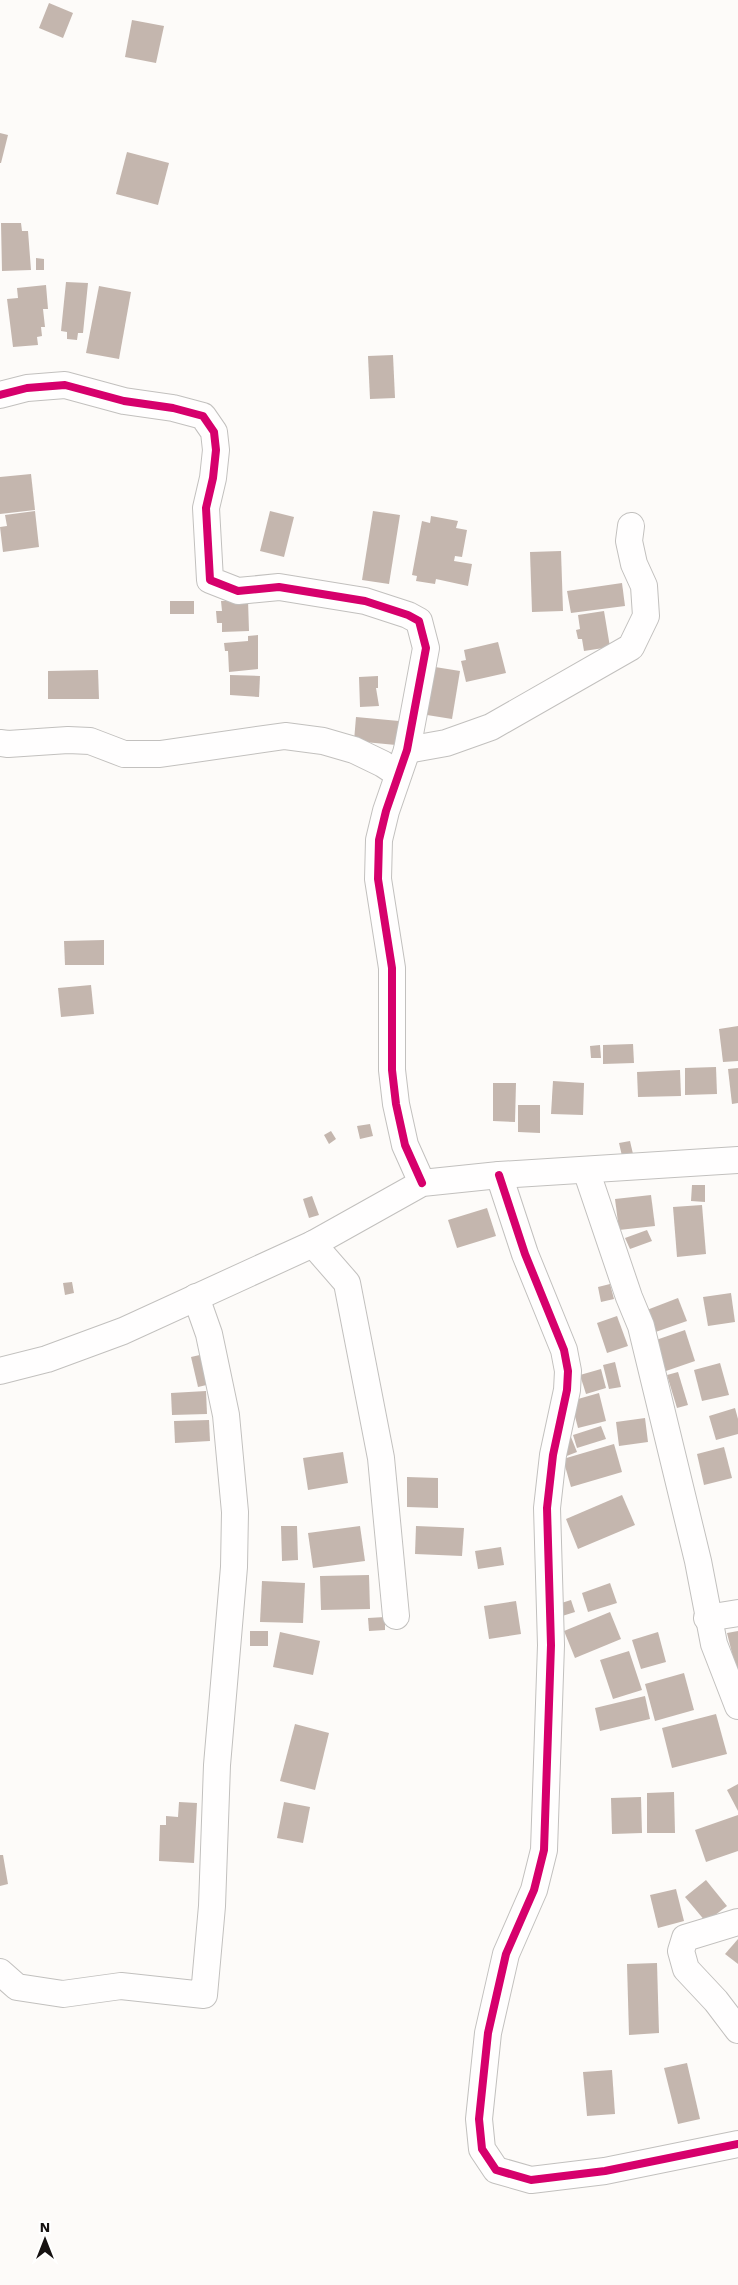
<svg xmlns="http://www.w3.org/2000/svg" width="738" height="2285" viewBox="0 0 738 2285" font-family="'Work Sans',sans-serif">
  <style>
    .building { fill: #c4b6ae }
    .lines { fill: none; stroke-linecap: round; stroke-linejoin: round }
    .minor-casing { stroke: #c2c0be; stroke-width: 28 }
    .minor { stroke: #fffefe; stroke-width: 26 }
    .cycleway-casing { stroke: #fff; stroke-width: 11 }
    .cycleway { stroke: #d6006c; stroke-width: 8 }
  </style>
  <rect width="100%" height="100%" fill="#fdfbf9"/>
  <g class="building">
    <polygon points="49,3 73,13 63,38 39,28"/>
    <polygon points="132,20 164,26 156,63 125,57"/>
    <polygon points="0,133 8,135 1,163 0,163"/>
    <polygon points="127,152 169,163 158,205 116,194"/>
    <polygon points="1,223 21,223 22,231 28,231 31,270 2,271"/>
    <polygon points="36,258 44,259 44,270 36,270"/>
    <polygon points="66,282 88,283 83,333 78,333 77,340 67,339 67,332 61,331"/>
    <polygon points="46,285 48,309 43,309 45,327 41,327 42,336 37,337 38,345 13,347 7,299 18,298 17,288"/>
    <polygon points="99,286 131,292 119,359 86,353"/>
    <polygon points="393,355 395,398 370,399 368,356"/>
    <polygon points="31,474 35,510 0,514 0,477"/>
    <polygon points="35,511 39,547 3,552 0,527 7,526 5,515"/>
    <polygon points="270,511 294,517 284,557 260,551"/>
    <polygon points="373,511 400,515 389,584 362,580"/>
    <polygon points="431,516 458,521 456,528 467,530 462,557 455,556 454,561 472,564 468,586 436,579 435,584 416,581 417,576 412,575 422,521 430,523"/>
    <polygon points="561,551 563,611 532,612 530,552"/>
    <polygon points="622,583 625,606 571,613 567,591"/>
    <polygon points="248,600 249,631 222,632 222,623 217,623 216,611 222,611 221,601"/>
    <rect x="170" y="601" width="24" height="13"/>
    <polygon points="604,611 610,647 584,651 582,639 578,639 576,630 580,629 578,615"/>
    <polygon points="258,635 258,669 229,672 228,651 225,651 224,643 248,641 248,636"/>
    <polygon points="498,642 506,673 466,682 461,661 466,660 464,650"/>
    <polygon points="435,667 460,671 452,719 427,715"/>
    <polygon points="98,670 99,699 48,699 48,671"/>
    <polygon points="230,675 260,676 259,697 230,695"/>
    <polygon points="378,676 378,688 376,688 379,706 360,707 359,677"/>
    <polygon points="356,717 399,721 396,745 354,741"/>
    <polygon points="104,940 104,965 65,965 64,941"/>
    <polygon points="91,985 94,1014 61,1017 58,988"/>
    <polygon points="738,1026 738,1061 723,1062 719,1029"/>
    <polygon points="633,1044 634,1063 603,1064 603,1045"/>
    <polygon points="600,1045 601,1058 591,1058 590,1046"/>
    <polygon points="716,1067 717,1094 685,1095 685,1068"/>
    <polygon points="738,1068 738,1103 732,1104 728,1069"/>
    <polygon points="680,1070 681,1096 638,1097 637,1072"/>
    <polygon points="553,1081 584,1083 583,1115 551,1114"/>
    <polygon points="493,1083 516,1083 515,1122 493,1121"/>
    <polygon points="518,1105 540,1105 540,1133 518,1132"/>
    <polygon points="370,1124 373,1136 360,1139 357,1126"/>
    <polygon points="331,1131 336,1139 329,1144 324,1135"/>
    <polygon points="630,1141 633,1154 622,1156 619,1143"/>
    <polygon points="692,1185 705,1185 705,1202 691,1201"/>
    <polygon points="651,1195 655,1226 619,1230 615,1199"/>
    <polygon points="312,1196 319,1215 309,1218 303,1199"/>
    <polygon points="702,1205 706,1254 677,1257 673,1207"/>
    <polygon points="487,1208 496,1236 457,1248 448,1220"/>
    <polygon points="647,1230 652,1241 630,1249 625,1238"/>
    <polygon points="72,1282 74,1293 65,1295 63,1283"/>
    <polygon points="610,1284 614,1299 601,1302 598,1287"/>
    <polygon points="731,1293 735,1322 708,1326 703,1297"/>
    <polygon points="678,1298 687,1321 647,1335 639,1313"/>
    <polygon points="617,1316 628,1346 607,1353 597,1323"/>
    <polygon points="685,1330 695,1361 666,1371 656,1340"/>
    <polygon points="204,1354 211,1384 198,1387 191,1357"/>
    <polygon points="615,1362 621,1387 609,1389 603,1365"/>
    <polygon points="720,1363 729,1395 702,1401 694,1370"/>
    <polygon points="601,1369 606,1388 586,1394 580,1375"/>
    <polygon points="678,1372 688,1405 677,1408 667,1375"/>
    <polygon points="206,1391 207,1414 172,1415 171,1393"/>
    <polygon points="599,1393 606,1421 578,1428 571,1401"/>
    <polygon points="735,1408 738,1419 738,1434 716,1440 709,1416"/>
    <polygon points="645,1418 648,1442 619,1446 616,1422"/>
    <polygon points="209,1420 210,1441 175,1443 174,1421"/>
    <polygon points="601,1426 606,1439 577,1448 573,1435"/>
    <polygon points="571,1437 577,1452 564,1457 559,1441"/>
    <polygon points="614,1444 622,1472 571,1487 563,1459"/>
    <polygon points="724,1447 732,1478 704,1485 697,1454"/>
    <polygon points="343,1452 348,1483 308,1490 303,1458"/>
    <polygon points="407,1477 438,1478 438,1508 407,1507"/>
    <polygon points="622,1495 635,1525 578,1549 566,1519"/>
    <polygon points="281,1526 297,1526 298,1560 282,1561"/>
    <polygon points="360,1526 365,1561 313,1568 308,1533"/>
    <polygon points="416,1526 464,1528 462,1556 415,1554"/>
    <polygon points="501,1547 504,1565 478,1569 475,1551"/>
    <polygon points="369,1575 370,1609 321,1610 320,1576"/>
    <polygon points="262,1581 305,1583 303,1623 260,1622"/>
    <polygon points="610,1583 617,1603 588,1612 582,1593"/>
    <polygon points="571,1600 575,1612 559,1617 555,1605"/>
    <polygon points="516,1601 521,1634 489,1639 484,1606"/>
    <polygon points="610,1612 621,1639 575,1658 564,1631"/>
    <polygon points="385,1617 385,1630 369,1631 368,1618"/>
    <rect x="250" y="1631" width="18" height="15"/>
    <polygon points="738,1631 738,1672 737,1673 727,1633"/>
    <polygon points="280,1632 320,1641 313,1675 273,1667"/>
    <polygon points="658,1632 666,1662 641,1669 632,1640"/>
    <polygon points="629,1651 642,1690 613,1699 600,1660"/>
    <polygon points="684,1673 694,1710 655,1721 645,1684"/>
    <polygon points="645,1696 650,1719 600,1731 595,1708"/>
    <polygon points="716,1714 727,1754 672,1768 662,1728"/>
    <polygon points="295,1724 329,1733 315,1790 280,1781"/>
    <polygon points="738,1784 738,1811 727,1790"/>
    <polygon points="674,1792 675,1833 647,1833 647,1793"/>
    <polygon points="641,1797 642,1833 612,1834 611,1798"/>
    <polygon points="179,1802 197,1803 194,1863 159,1861 160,1825 166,1825 166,1816 178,1817"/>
    <polygon points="284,1802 310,1807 303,1843 277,1838"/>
    <polygon points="738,1815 738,1851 706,1862 695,1830"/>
    <polygon points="0,1855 3,1855 8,1884 0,1886"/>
    <polygon points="706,1880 727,1906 706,1922 685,1897"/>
    <polygon points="676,1889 684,1921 658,1928 650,1895"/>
    <polygon points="738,1939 738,1964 725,1954"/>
    <polygon points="657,1963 659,2033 629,2035 627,1964"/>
    <polygon points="687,2063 700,2119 678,2124 664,2068"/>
    <polygon points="612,2070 615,2114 587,2116 583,2072"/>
  </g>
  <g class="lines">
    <defs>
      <g id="minor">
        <polyline points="0,395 27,388 65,385 124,401 173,408 203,416 214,432 216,450 213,478 206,508 210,580 238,591 279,587 365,601 408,615 419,621 426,648 407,750 386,811 379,840 378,879 392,968 392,1070 396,1104 405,1145 422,1183"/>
        <polyline points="0,743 8,744 68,740 90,741 124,754 160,754 285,736 323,741 354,750 383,764 398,774"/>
        <polyline points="407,750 446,743 491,727 631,647 646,616 644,586 634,564 629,541 631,526"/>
        <polyline points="586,1170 629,1297 641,1326 698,1561 714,1644 738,1706"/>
        <polyline points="499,1175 525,1254 564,1350 568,1371 567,1390 553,1455 547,1508 551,1645 544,1850 534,1890 506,1954 488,2033 479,2119 482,2149 496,2170 531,2180 605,2171 738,2144"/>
        <polyline points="313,1244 347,1283 381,1458 396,1616"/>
        <polyline points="0,1371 47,1359 123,1331 313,1244 422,1183 499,1175 738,1160"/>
        <polyline points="707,1618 738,1613"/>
        <polyline points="738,1922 685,1938 681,1951 686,1969 716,2001 738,2030"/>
        <polyline points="0,1972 17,1987 63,1994 121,1986 204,1995 212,1906 217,1765 234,1567 235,1512 226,1415 209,1334 196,1297"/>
      </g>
    </defs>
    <use href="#minor" class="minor-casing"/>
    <use href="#minor" class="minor"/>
    <defs>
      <g id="cycleway">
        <polyline points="0,395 27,388 65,385 124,401 173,408 203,416 214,432 216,450 213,478 206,508 210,580 238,591 279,587 365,601 408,615 419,621 426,648 407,750 386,811 379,840 378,879 392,968 392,1070 396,1104 405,1145 422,1183"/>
        <polyline points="499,1175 525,1254 564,1350 568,1371 567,1390 553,1455 547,1508 551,1645 544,1850 534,1890 506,1954 488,2033 479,2119 482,2149 496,2170 531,2180 605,2171 738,2144"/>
      </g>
    </defs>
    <use href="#cycleway" class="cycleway-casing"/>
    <use href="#cycleway" class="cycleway"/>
  </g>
  <g transform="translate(45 2240)" stroke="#ffffff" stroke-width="4" paint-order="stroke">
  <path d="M0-4L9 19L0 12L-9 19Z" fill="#161211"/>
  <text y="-8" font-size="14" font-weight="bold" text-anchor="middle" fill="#161211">N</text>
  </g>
</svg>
